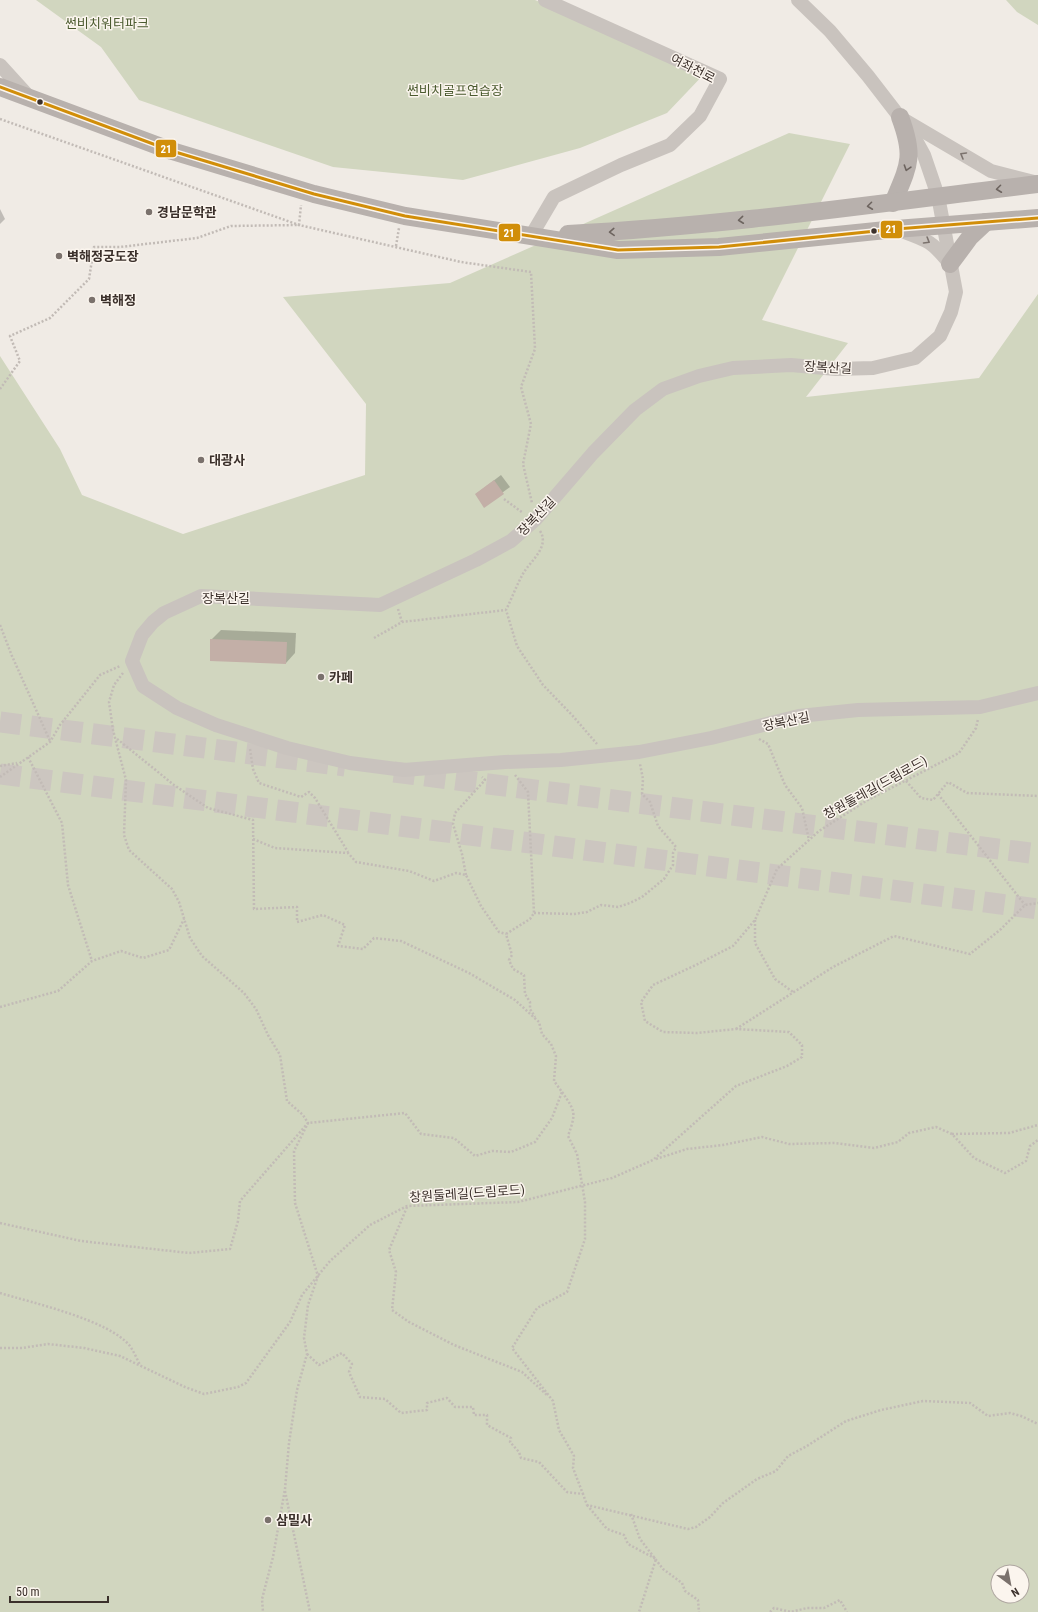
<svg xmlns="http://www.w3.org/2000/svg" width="1038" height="1612" viewBox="0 0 1038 1612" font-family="'Roboto Condensed','Noto Sans KR',sans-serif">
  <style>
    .green { fill: #d1d6bf; fill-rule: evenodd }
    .shadow { fill: #0003 }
    .building { fill: #c3afa7 }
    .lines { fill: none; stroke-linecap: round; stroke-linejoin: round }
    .highway-tunnel { stroke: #ccc6c0; stroke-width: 21; stroke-dasharray: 21 10; stroke-linecap: butt }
    .path { stroke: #c2bbb6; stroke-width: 2.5; stroke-dasharray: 2 2; stroke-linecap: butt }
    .minor { stroke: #c9c3be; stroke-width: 14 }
    .major { stroke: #b8b1ad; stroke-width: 18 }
    .bus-1-casing { stroke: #fbf5ee; stroke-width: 6 }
    .bus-1 { stroke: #d18e09; stroke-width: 3 }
    .oneway { stroke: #7b726d }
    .oneway2 { stroke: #6d645f }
    .bus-dot { fill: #3b302b; stroke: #fbf5ee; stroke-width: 1.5 }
    .poi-dot { fill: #7a716c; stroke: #fbf5ee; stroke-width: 1.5 }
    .labels { text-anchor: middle; stroke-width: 3; stroke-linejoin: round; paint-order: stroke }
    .park-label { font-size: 13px; fill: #4a5a2e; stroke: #fbf5ee }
    .street-label { font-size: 13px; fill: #3b302b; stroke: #fbf5ee }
    .poi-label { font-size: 13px; font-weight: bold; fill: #3b302b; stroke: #fbf5ee; text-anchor: start }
    .line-badge { stroke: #fbf5ee; stroke-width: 1.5 }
    .badge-label { font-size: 11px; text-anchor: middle; font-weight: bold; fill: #fff }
  </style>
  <rect width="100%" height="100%" fill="#f0ebe5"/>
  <g class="green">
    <polygon points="36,0 535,0 707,71 667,113 580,148 463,180 333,167 139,100 101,47"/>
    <polygon points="1006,0 1038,0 1038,25 1017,12"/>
    <path d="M789,133L850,144L762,320L848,343L806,397L979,378L1038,294V1612H0V356L60,449L82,495L183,534L365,475L366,404L283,297L450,283ZM998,1572H1022V1596H998Z"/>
  </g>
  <g class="shadow">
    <polygon points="0,209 5,219 0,224"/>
    <polygon points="501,475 510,487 484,506 476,494"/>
    <polygon points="221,630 296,633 295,653 286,663 211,640"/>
  </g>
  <g class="building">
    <polygon points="494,480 504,494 484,508 475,494"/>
    <polygon points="210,639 287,642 286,664 210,661"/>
  </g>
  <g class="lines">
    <g class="highway-tunnel">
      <polyline points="0,722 345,766"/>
      <polyline points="394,772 1038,854"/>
      <polyline points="0,774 1038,909"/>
    </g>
    <g class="path">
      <polyline points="0,119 299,225 461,262 531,272 535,349 521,387 531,424 523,464 532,503"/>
      <polyline points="396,246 399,228"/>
      <polyline points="0,389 20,361 10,336 50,318 89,279 94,247 120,247 197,238 231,226 299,225 301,205"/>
      <polyline points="504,499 523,513"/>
      <path d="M540,531C550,546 531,561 524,572C517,584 512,598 506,610L517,646L543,685L572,715L597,744"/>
      <polyline points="398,609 402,622"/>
      <polyline points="0,625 12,656 50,741"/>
      <polyline points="374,638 402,622 506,610"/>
      <polyline points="123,673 114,685 109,702 113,730 126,780 124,835 129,850 172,889 179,902 190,938 202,956 244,993 256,1009 268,1035 280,1055 287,1101 303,1115 308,1123 294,1151 295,1203 318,1276 308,1305 304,1338 307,1354 297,1390 289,1443 285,1489 273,1557 262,1599 263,1612"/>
      <polyline points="759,739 768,744 785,785 802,808 809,840"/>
      <polyline points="250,749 253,769 259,783 301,797 309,792 315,798 348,852"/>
      <polyline points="28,757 62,823 68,885 92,961"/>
      <polyline points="0,766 17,763"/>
      <polyline points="515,775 528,792 534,913 530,919 506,934 512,955 509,960 513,969 524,975 525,994 530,1002 530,1009 535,1017"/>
      <polyline points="0,777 50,742 60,725 100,675 120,666"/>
      <polyline points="906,781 921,798 933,800 948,782 967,793 1038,796"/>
      <polyline points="938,794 1025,905"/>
      <polyline points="253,839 275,848 348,853 356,862 409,871 434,881 456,873 466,875 481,906 499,932 506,934"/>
      <polyline points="466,875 462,854 453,824 455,813 485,780 482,777"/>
      <polyline points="534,913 574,914 587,912 601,905 618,907 630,903 642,897 664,879 673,865 673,853 676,847 658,826 650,802 642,794 643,779 640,764"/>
      <polyline points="755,920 755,943 775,979 793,992"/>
      <polyline points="0,1007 58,991 92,961 121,951 143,958 169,950 184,919"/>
      <polyline points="736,1029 833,967 894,936 970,954 1001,929 1025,905 1038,903"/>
      <path d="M562,1092C576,1112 576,1113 568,1136L577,1154L585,1202V1239L567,1292L537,1308L512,1348L553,1401L559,1430L574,1456L573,1468L583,1494"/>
      <polyline points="952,1134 1009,1133 1038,1125"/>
      <polyline points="656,1159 687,1149 723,1145 762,1137 789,1144 835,1143 874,1148 898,1142 909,1133 936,1127 952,1134 974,1158 1005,1173 1026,1161 1030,1146 1038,1140"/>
      <polyline points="407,1207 389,1250 396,1272 392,1310 409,1322 454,1345 522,1372 548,1396"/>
      <polyline points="0,1223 81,1241 189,1253 230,1249 238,1221 240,1201 308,1123 405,1113 421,1134 454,1138 475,1156 492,1151 511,1152 535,1142 552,1118 562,1092 554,1081 556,1056 551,1044 542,1034 539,1022 515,1000 469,973 401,941 374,938 363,949 338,946 345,925 323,915 297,922 297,907 254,909 253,820 208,808 174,785 116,738"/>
      <path d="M0,1293C33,1303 109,1320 130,1346C134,1352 137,1359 140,1365"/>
      <polyline points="0,1348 22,1348 48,1344 84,1348 120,1356 185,1387 204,1394 238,1387 246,1383 290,1322 302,1295 330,1261 370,1225 407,1206 518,1202 612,1178 653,1160 736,1086 787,1066 802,1057 802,1045 789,1032 736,1029 697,1033 663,1032 645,1021 641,1002 653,985 698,964 733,946 755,920 777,869 819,831 866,801 959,753 976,728 978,719"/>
      <polyline points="307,1354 319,1365 342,1353 352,1364 349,1372 360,1397 385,1399 401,1413 427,1410 427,1403 447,1398 455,1407 473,1407 474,1415 487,1415 487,1425 511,1438 510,1442 519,1452 521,1458 539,1462 567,1492 583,1494 587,1505 688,1529 696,1527 710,1517 723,1503 757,1479 776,1471 788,1456 807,1446 846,1421 881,1410 923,1401 970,1403 988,1416 1010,1413 1021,1416 1038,1424"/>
      <polyline points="285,1491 310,1612"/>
      <polyline points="587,1505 607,1529 624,1535 628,1544 656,1559 639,1612"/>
      <polyline points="631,1514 640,1539 663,1569 682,1583 685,1591 698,1600 699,1612"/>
      <polyline points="770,1612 774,1608 791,1612 807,1608 824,1608 840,1600 847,1612"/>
    </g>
    <g class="minor">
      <polyline points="798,0 830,31 868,76 912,133 924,155 938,196 956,292 951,312 940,336 915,358 873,368 836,369 791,365 733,368 699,376 663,389 635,410 593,453 536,519 511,541 476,560 380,605 201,596 164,613 153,622 142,635 132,661 143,686 177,708 216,725 287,748 350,763 404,770 505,762 561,760 639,752 711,738 799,716 858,710 980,707 1038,693"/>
      <polyline points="0,65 30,98"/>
      <polyline points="906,121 991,171 1034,182"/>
      <path d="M899,230C927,240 932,241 950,264"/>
      <polyline points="531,236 554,197 621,165 670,145 700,116 720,79 545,0"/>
    </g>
    <g class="major">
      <polyline points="0,87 172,151 314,194 405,216 618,250 719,247 896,229 1038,218"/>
      <path d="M893,203C909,165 915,157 900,117"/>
      <path d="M568,234C725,226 881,203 1038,184"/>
      <polyline points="950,264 970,237 986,222"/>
    </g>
    <defs>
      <polyline id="bus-1" points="0,87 172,151 314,194 405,216 618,250 719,247 896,229 1038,218"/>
    </defs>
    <use href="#bus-1" class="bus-1-casing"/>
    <use href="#bus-1" class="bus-1"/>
  </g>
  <defs><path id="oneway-chevron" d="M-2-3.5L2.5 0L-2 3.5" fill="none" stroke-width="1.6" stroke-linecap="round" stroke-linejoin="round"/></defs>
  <g class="oneway">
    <use href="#oneway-chevron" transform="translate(963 155) rotate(-150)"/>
    <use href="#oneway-chevron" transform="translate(927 241) rotate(31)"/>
  </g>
  <g class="oneway2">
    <use href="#oneway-chevron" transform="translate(907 168) rotate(108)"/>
    <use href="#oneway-chevron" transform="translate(999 189) rotate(173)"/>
    <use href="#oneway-chevron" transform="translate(870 206) rotate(173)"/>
    <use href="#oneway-chevron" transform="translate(741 220) rotate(174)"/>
    <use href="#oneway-chevron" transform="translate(612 232) rotate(177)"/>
  </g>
  <g class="bus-dot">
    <circle cx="40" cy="102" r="3.5"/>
    <circle cx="874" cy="231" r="3.5"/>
  </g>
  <g class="poi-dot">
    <circle cx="149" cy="212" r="4"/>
    <circle cx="59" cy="256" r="4"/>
    <circle cx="92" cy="300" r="4"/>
    <circle cx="201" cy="460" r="4"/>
    <circle cx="321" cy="677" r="4"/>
    <circle cx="268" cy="1520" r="4"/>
  </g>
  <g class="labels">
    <g class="park-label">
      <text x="107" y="28">썬비치워터파크</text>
      <text x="455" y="95">썬비치골프연습장</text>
    </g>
    <g class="street-label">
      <text transform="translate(693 68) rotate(27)" y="5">여좌천로</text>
      <text transform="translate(828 367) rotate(3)" y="5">장복산길</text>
      <text transform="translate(536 516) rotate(-46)" y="5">장복산길</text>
      <text x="226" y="603">장복산길</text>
      <text transform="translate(786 721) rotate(-12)" y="5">장복산길</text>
      <text transform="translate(875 787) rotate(-29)" y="5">창원둘레길(드림로드)</text>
      <text transform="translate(467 1193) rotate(-4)" y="5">창원둘레길(드림로드)</text>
    </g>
    <g class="poi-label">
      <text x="157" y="217">경남문학관</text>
      <text x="67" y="261">벽해정궁도장</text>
      <text x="100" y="305">벽해정</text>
      <text x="209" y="465">대광사</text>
      <text x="329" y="682">카페</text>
      <text x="276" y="1525">삼밀사</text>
    </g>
  </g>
  <g class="line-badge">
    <rect x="155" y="139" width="22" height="19" rx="4" fill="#d18e09"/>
    <rect x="880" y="220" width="23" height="19" rx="4" fill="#d18e09"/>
    <rect x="498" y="223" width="23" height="19" rx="4" fill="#d18e09"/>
  </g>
  <g class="badge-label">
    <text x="166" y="153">21</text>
    <text x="891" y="233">21</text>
    <text x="509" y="237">21</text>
  </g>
  <g transform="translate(1010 1584) rotate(148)"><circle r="19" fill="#fbf5ee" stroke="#aea6a0"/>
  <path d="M0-3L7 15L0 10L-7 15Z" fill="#7a716c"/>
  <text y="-6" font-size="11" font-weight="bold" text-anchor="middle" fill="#3b302b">N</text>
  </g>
  <path d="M10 1596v6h98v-6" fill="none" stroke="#3b302b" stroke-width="2"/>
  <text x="16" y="1596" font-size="12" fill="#3b302b" stroke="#fbf5ee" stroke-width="3" paint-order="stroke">50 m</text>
</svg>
